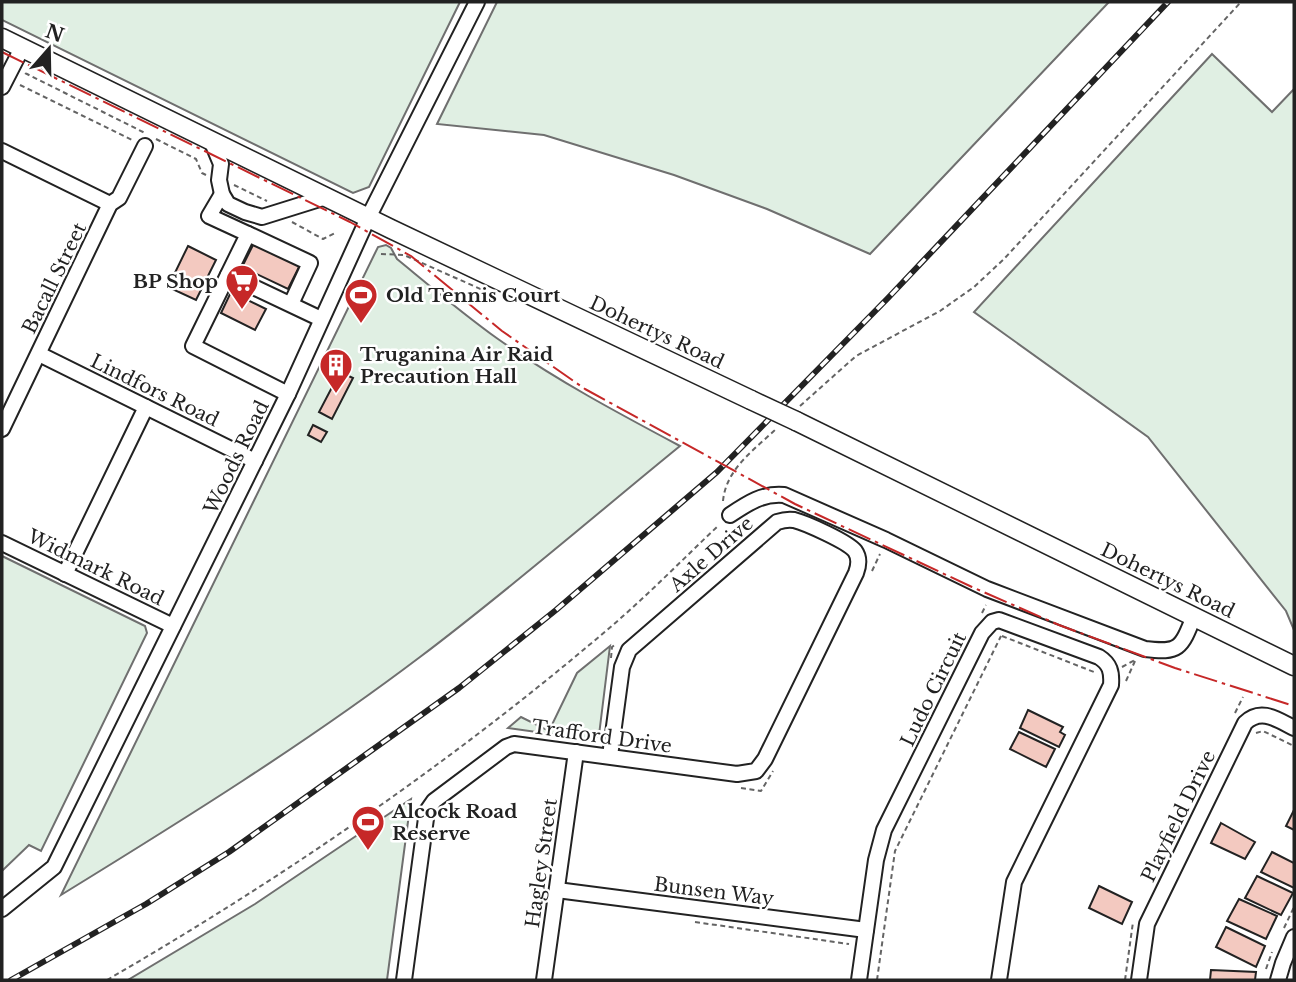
<svg xmlns="http://www.w3.org/2000/svg" width="1296" height="982" viewBox="0 0 1296 982" font-family="'Libre Baskerville',serif">
  <style>
    .green { fill: #e0efe3; stroke: #6f6f6f; stroke-width: 2 }
    .building { fill: #f3c9c0; stroke: #222; stroke-width: 2 }
    .lines { fill: none; stroke-linecap: round; stroke-linejoin: round }
    .minor-casing { stroke: #222; stroke-width: 18 }
    .major-casing { stroke: #222; stroke-width: 21 }
    .path { stroke: #646464; stroke-width: 2; stroke-dasharray: 5 3.5; stroke-linecap: butt }
    .minor { stroke: #fff; stroke-width: 14 }
    .major { stroke: #fff; stroke-width: 18 }
    .rail-casing { stroke: #222; stroke-width: 6 }
    .rail { stroke: #fff; stroke-width: 3.5; stroke-dasharray: 10; stroke-linecap: butt }
    .major-bridge-casing { stroke: #222; stroke-width: 21; stroke-linecap: butt }
    .major-bridge { stroke: #fff; stroke-width: 18 }
    .power { stroke: #c62828; stroke-width: 2; stroke-dasharray: 24 5 3.5 5; stroke-linecap: butt }
    .labels { text-anchor: middle; stroke-width: 5; stroke-linejoin: round; paint-order: stroke }
    .street-label { font-size: 19px; fill: #222; stroke: #fff }
    .poi-label { font-size: 19px; font-weight: bold; fill: #222; stroke: #fff; text-anchor: start }
  </style>
  <rect width="100%" height="100%" fill="#fff"/>
  <g class="green">
    <polygon points="2,2 460,2 369,187 353,193 2,20"/>
    <polygon points="497,2 1109,2 870,254 767,209 674,175 544,135 437,124"/>
    <polygon points="1212,54 1272,112 1294,89 1294,630 1286,611 1148,437 974,312"/>
    <path d="M386,245L391,248L397,259C430,286 463,314 498,339C556,380 618,413 680,446C594,516 509,590 420,657C305,744 183,820 61,895L378,247Z"/>
    <polygon points="2,556 145,626 147,633 41,851 29,845 2,871"/>
    <polygon points="610,646 599,735 593,740 508,728 521,717 549,731 577,673"/>
    <polygon points="411,799 387,980 128,980 255,904"/>
  </g>
  <g class="building">
    <polygon points="254,243 300,265 288,289 242,267"/>
    <polygon points="188,246 216,260 196,300 168,287"/>
    <polygon points="231,292 266,309 255,330 221,313"/>
    <polygon points="340,372 353,378 332,419 319,412"/>
    <polygon points="313,425 327,432 321,442 308,435"/>
    <polygon points="1028,710 1063,727 1060,732 1065,735 1059,747 1020,728"/>
    <polygon points="1019,732 1055,749 1046,767 1010,749"/>
    <polygon points="1294,810 1294,830 1286,826"/>
    <polygon points="1221,823 1255,842 1245,859 1211,843"/>
    <polygon points="1272,852 1294,863 1294,888 1261,872"/>
    <polygon points="1257,876 1293,893 1281,915 1245,898"/>
    <polygon points="1099,886 1132,902 1122,924 1089,908"/>
    <polygon points="1239,899 1277,916 1266,939 1227,921"/>
    <polygon points="1226,927 1265,946 1256,967 1216,947"/>
    <polygon points="1211,970 1256,972 1255,980 1210,980"/>
  </g>
  <g class="lines">
    <defs>
      <g id="minor">
        <polyline points="2,87 22,48"/>
        <polyline points="211,140 221,164 219,180 222,194 228,204 245,212 262,217 326,197"/>
        <polyline points="2,151 110,204"/>
        <polyline points="222,194 209,216 248,234 193,346 288,394"/>
        <polyline points="248,234 310,263 291,304"/>
        <polyline points="228,275 321,319"/>
        <polyline points="39,354 255,461"/>
        <polyline points="2,429 110,204 119,198 145,146"/>
        <path d="M730,515C748,503 763,493 784,495L886,540L987,589L1145,649C1179,653 1181,649 1194,616"/>
        <polyline points="2,543 173,626"/>
        <polyline points="65,574 146,407"/>
        <polyline points="557,890 866,930"/>
        <polyline points="2,909 54,867 288,394 368,218 477,2"/>
        <path d="M404,980L427,811L434,801L506,747L514,744L737,774L756,771L765,759L856,573C859,565 860,558 855,551C848,542 806,523 794,520C788,519 783,520 777,522L629,650L622,667L610,756"/>
        <polyline points="544,980 576,752"/>
        <path d="M859,980L876,860L884,830L982,633L992,622L999,620L1099,657C1110,664 1112,672 1111,685L1014,882L999,980"/>
        <path d="M1139,980L1147,924L1245,723C1261,707 1278,720 1294,728"/>
        <polyline points="1278,980 1283,963 1294,937"/>
      </g>
      <g id="major">
        <polyline points="2,38 391,229 751,400"/>
        <polyline points="796,421 1294,666"/>
      </g>
    </defs>
    <use href="#minor" class="minor-casing"/>
    <use href="#major" class="major-casing"/>
    <g class="path">
      <polyline points="25,73 145,133"/>
      <polyline points="20,85 134,141"/>
      <polyline points="156,139 196,159 202,173 206,175"/>
      <polyline points="234,185 267,201"/>
      <polyline points="292,222 323,239 335,233"/>
      <polyline points="381,254 404,255 494,295"/>
      <polyline points="800,406 856,356 940,311 974,287 1004,259 1241,2"/>
      <path d="M723,501C726,469 754,450 776,429"/>
      <polyline points="872,571 880,554"/>
      <polyline points="982,613 986,605"/>
      <polyline points="1002,636 1094,672"/>
      <polyline points="611,658 612,647 616,644"/>
      <polyline points="1122,667 1135,660"/>
      <polyline points="1126,681 1135,661"/>
      <polyline points="1235,713 1243,697"/>
      <polyline points="1256,733 1263,731 1294,746"/>
      <polyline points="741,788 761,791 773,771"/>
      <polyline points="695,922 849,944"/>
      <polyline points="1284,928 1294,907"/>
      <polyline points="1266,969 1272,952"/>
      <path d="M107,980C283,878 452,762 607,630C646,597 682,560 719,525"/>
      <polyline points="877,980 895,851 1001,636"/>
      <polyline points="1125,980 1133,922"/>
    </g>
    <use href="#minor" class="minor"/>
    <use href="#major" class="major"/>
    <defs>
      <polyline id="rail" points="11,980 146,904 229,852 459,688 556,610 717,472 888,298 1168,2"/>
    </defs>
    <use href="#rail" class="rail-casing"/>
    <use href="#rail" class="rail"/>
    <defs>
      <polyline id="major-bridge" points="751,400 796,421"/>
    </defs>
    <use href="#major-bridge" class="major-bridge-casing"/>
    <use href="#major-bridge" class="major-bridge"/>
    <polyline class="power" points="2,52 350,222 411,256 502,331 585,389 795,504 972,587 1059,625 1175,668 1294,706"/>
  </g>
  <defs>
    <symbol id="supermarket-pin" viewBox="-11 -11 22 30"><path d="M0 17L-7.5 6A9.5 9.5 0 1 1 7.5 6Z" fill="#c62828" stroke="#fff"/><path d="M-6-5.5h2.5l.6 2H6L4.5 2H-2.5L-4.4-4H-6ZM-1.5 3.2a1.3 1.3 0 1 0 .1 0ZM3 3.2a1.3 1.3 0 1 0 .1 0Z" fill="#fff"/></symbol>
    <symbol id="stadium-pin" viewBox="-11 -11 22 30"><path d="M0 17L-7.5 6A9.5 9.5 0 1 1 7.5 6Z" fill="#c62828" stroke="#fff"/><path d="M0-5a6.5 5 0 1 0 0 10a6.5 5 0 1 0 0-10ZM-3.5-1.8h7v3.6h-7Z" fill="#fff"/></symbol>
    <symbol id="building-pin" viewBox="-11 -11 22 30"><path d="M0 17L-7.5 6A9.5 9.5 0 1 1 7.5 6Z" fill="#c62828" stroke="#fff"/><path d="M-4-6H4V6H1V3H-1V6H-4ZM-2.5-4.3h1.7v1.8h-1.7ZM.8-4.3h1.7v1.8H.8ZM-2.5-1h1.7V.8h-1.7ZM.8-1h1.7V.8H.8Z" fill="#fff"/></symbol>
  </defs>
  <g fill-rule="evenodd">
    <use href="#supermarket-pin" x="223" y="262" width="38" height="52"/>
    <use href="#stadium-pin" x="342" y="276" width="38" height="52"/>
    <use href="#building-pin" x="317" y="346" width="38" height="52"/>
    <use href="#stadium-pin" x="349" y="803" width="38" height="52"/>
  </g>
  <g class="labels">
    <g class="street-label">
      <text transform="translate(54 278) rotate(-64)" y="7">Bacall Street</text>
      <text transform="translate(657 332) rotate(25)" y="7">Dohertys Road</text>
      <text transform="translate(155 390) rotate(26)" y="7">Lindfors Road</text>
      <text transform="translate(236 457) rotate(-64)" y="7">Woods Road</text>
      <text transform="translate(711 554) rotate(-41)" y="7">Axle Drive</text>
      <text transform="translate(96 567) rotate(26)" y="7">Widmark Road</text>
      <text transform="translate(1168 580) rotate(26)" y="7">Dohertys Road</text>
      <text transform="translate(933 689) rotate(-64)" y="7">Ludo Circuit</text>
      <text transform="translate(602 736) rotate(8)" y="7">Trafford Drive</text>
      <text transform="translate(1178 816) rotate(-64)" y="7">Playfield Drive</text>
      <text transform="translate(541 863) rotate(-82)" y="7">Hagley Street</text>
      <text transform="translate(714 891) rotate(7)" y="7">Bunsen Way</text>
    </g>
    <g class="poi-label">
      <text x="218" y="288" text-anchor="end">BP Shop</text>
      <text x="386" y="302">Old Tennis Court</text>
      <text x="360" y="361">Truganina Air Raid<tspan x="360" dy="22">Precaution Hall</tspan></text>
      <text x="392" y="818">Alcock Road<tspan x="392" dy="22">Reserve</tspan></text>
    </g>
  </g>
  <rect width="1296" height="982" fill="none" stroke="#222222" stroke-width="7"/>
  <g transform="translate(49 49) rotate(20)" stroke="#ffffff" stroke-width="5" paint-order="stroke">
  <path d="M0-5L12 26L0 18L-12 26Z" fill="#222222"/>
  <text y="-10" font-size="19" font-weight="bold" text-anchor="middle" fill="#222222">N</text>
  </g>
</svg>
